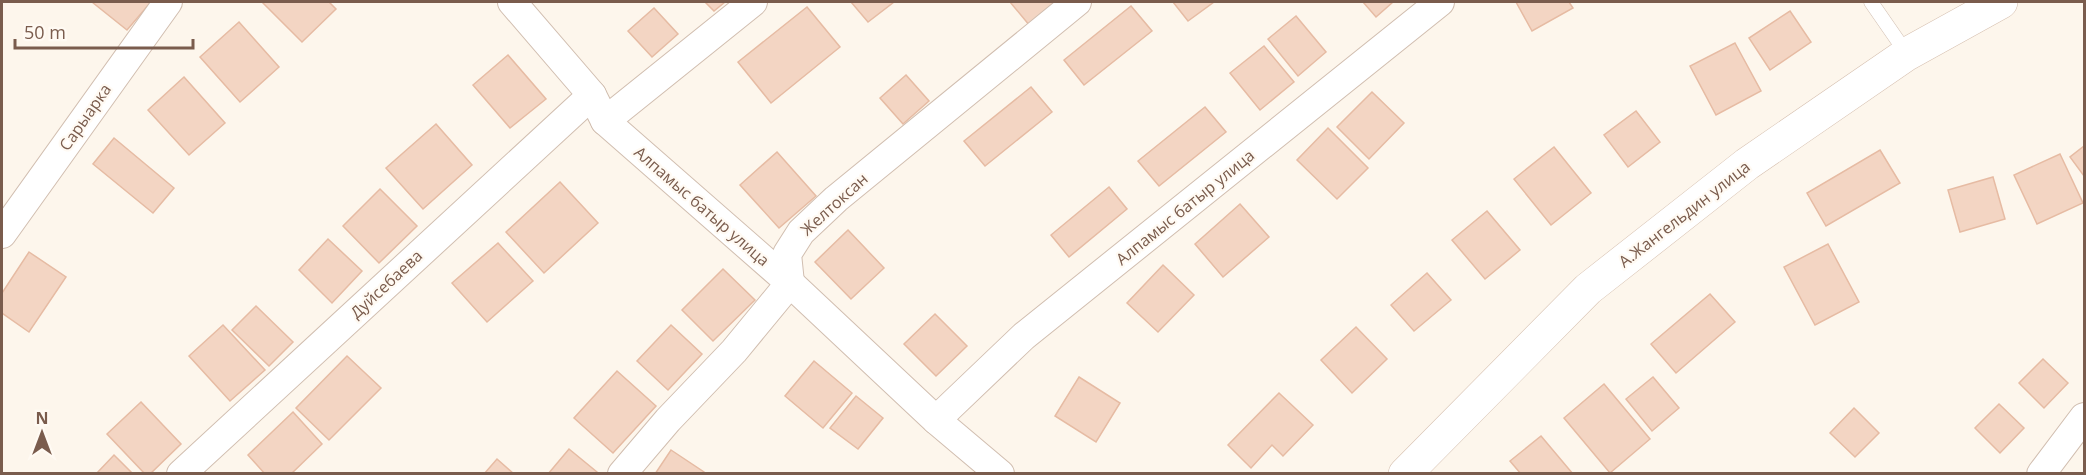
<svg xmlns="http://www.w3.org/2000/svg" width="2086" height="475" viewBox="0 0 2086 475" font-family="'Open Sans',sans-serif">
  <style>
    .building { fill: #f3d5c3; stroke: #e6bba3; stroke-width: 1.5 }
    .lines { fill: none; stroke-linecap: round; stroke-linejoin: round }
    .lane-casing { stroke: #d1beb0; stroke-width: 15 }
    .street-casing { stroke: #d1beb0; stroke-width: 30 }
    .secondary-casing { stroke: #d6c0b0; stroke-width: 34 }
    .lane { stroke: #fff; stroke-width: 14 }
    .street { stroke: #fff; stroke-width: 28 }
    .secondary { stroke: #fff; stroke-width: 33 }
    .labels { text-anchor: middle; stroke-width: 4.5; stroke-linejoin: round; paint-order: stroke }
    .street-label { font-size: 16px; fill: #7a5c4d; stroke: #fffaf3 }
  </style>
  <rect width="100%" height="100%" fill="#fdf6ec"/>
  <g class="building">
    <polygon points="92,2 151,2 127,30"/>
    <polygon points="262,2 329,2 336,9 302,42"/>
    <polygon points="705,2 725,2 714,11"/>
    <polygon points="851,2 894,2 868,22"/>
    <polygon points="1010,2 1062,2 1030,26"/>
    <polygon points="1173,2 1214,2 1188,21"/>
    <polygon points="1363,2 1393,2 1376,17"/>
    <polygon points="1516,2 1569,2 1573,8 1532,31"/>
    <polygon points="1131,6 1152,31 1084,85 1064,60"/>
    <polygon points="807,7 840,47 771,103 738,62"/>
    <polygon points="654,8 678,34 652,57 628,31"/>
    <polygon points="1790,11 1811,42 1770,70 1749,38"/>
    <polygon points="1296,16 1326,52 1298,76 1268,39"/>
    <polygon points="239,22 279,67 240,102 200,57"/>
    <polygon points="1735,43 1761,91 1716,115 1690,66"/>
    <polygon points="1264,46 1294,82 1260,110 1230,73"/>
    <polygon points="508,55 546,99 510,128 473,85"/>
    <polygon points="906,75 929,101 903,124 880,98"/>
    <polygon points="184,77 225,123 189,155 148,110"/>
    <polygon points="1031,87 1052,112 985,166 964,141"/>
    <polygon points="1372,92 1404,123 1369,159 1337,127"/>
    <polygon points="1205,107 1226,132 1159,186 1138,161"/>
    <polygon points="1636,111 1660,142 1628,167 1604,135"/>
    <polygon points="436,124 472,165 423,209 386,168"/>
    <polygon points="1328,128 1368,168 1337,199 1297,160"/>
    <polygon points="114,138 174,188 153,213 93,164"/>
    <polygon points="2084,146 2084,176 2070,157"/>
    <polygon points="1554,147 1591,193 1551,225 1514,179"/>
    <polygon points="1880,150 1900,183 1826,226 1807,193"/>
    <polygon points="777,152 816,196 779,228 740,185"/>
    <polygon points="2060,154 2083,203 2037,224 2014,175"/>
    <polygon points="1993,177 2005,219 1960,232 1948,190"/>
    <polygon points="560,182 598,223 544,273 506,232"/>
    <polygon points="1109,187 1127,209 1069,257 1051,235"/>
    <polygon points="380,189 417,226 379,263 343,226"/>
    <polygon points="1240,204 1269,237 1223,277 1195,244"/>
    <polygon points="1487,211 1520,250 1485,279 1452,240"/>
    <polygon points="848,230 884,268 851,299 815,262"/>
    <polygon points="328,239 362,271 332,303 299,270"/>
    <polygon points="498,243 533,281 487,322 452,283"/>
    <polygon points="1828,244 1859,302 1815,325 1784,267"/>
    <polygon points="29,252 66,277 29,332 2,313 2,293"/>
    <polygon points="1163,265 1194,295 1158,332 1127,303"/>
    <polygon points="723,269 755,300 713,341 682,310"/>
    <polygon points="1427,273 1451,300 1414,331 1391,305"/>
    <polygon points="1710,294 1735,322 1676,373 1651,344"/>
    <polygon points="256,306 293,342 269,366 232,330"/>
    <polygon points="935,314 967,346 936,376 904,344"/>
    <polygon points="223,325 265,370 230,401 189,356"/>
    <polygon points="671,325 702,354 668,390 637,361"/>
    <polygon points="1356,327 1387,359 1352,393 1321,360"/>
    <polygon points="347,356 381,388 329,440 296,408"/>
    <polygon points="2043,359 2068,383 2044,408 2019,383"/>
    <polygon points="814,361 852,393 823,428 785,396"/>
    <polygon points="617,371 656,406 613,453 574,418"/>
    <polygon points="1079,377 1120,403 1096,442 1055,416"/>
    <polygon points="1653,377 1679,408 1652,431 1626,399"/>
    <polygon points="1604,384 1650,439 1610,473 1564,418"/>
    <polygon points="1279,393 1313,425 1283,456 1272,445 1251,468 1228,445"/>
    <polygon points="856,396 883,418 858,449 830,428"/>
    <polygon points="141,402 181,444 150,474 145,474 107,434"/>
    <polygon points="1999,404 2024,428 2000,453 1975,428"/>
    <polygon points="1854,408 1879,433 1855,457 1830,433"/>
    <polygon points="293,412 322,444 291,474 265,474 248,455"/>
    <polygon points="1541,436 1573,474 1521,474 1510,461"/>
    <polygon points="569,449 597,472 595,474 548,474"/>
    <polygon points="671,450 704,472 703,474 655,474"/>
    <polygon points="114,455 133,474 96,474"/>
    <polygon points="497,459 514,474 484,474"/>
  </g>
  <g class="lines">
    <defs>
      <polyline id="lane" points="1871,2 1907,54"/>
      <g id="street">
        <polyline points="512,2 592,95 605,121 790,283 936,420 1000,474"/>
        <polyline points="605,121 753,2"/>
        <polyline points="2,234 168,2"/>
        <polyline points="936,420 1024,336 1440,2"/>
        <polyline points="181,474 592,95"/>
        <polyline points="622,474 668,420 734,351 790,283 787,254 801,232 836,199 1077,2"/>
        <polyline points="2041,474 2084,417"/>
      </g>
      <polyline id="secondary" points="1405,474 1588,289 1747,164 1907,54 2001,2"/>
    </defs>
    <use href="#lane" class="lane-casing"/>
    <use href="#street" class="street-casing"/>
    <use href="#secondary" class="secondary-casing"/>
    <use href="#lane" class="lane"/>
    <use href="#street" class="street"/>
    <use href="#secondary" class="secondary"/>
  </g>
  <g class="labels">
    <g class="street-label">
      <text transform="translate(85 117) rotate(-55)" y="6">Сарыарка</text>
      <text transform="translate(834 204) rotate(-42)" y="6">Желтоксан</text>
      <text transform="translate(702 206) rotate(41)" y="6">Алпамыс батыр улица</text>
      <text transform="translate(1185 207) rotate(-39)" y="6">Алпамыс батыр улица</text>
      <text transform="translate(1684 214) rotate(-38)" y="6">А.Жангельдин улица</text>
      <text transform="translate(386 284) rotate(-43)" y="6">Дуйсебаева</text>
    </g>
  </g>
  <rect width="2086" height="475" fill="none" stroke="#7a5c4d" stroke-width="6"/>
  <g transform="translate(42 433)" stroke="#fffaf3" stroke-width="4.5" paint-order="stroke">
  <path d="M0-4.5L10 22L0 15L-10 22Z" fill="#7a5c4d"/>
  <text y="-9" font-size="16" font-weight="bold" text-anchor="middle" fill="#7a5c4d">N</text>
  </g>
  <path d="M15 39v9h178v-9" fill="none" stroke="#7a5c4d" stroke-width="3"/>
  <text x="24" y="39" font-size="18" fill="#7a5c4d" stroke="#fffaf3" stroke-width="4.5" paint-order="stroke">50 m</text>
</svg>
